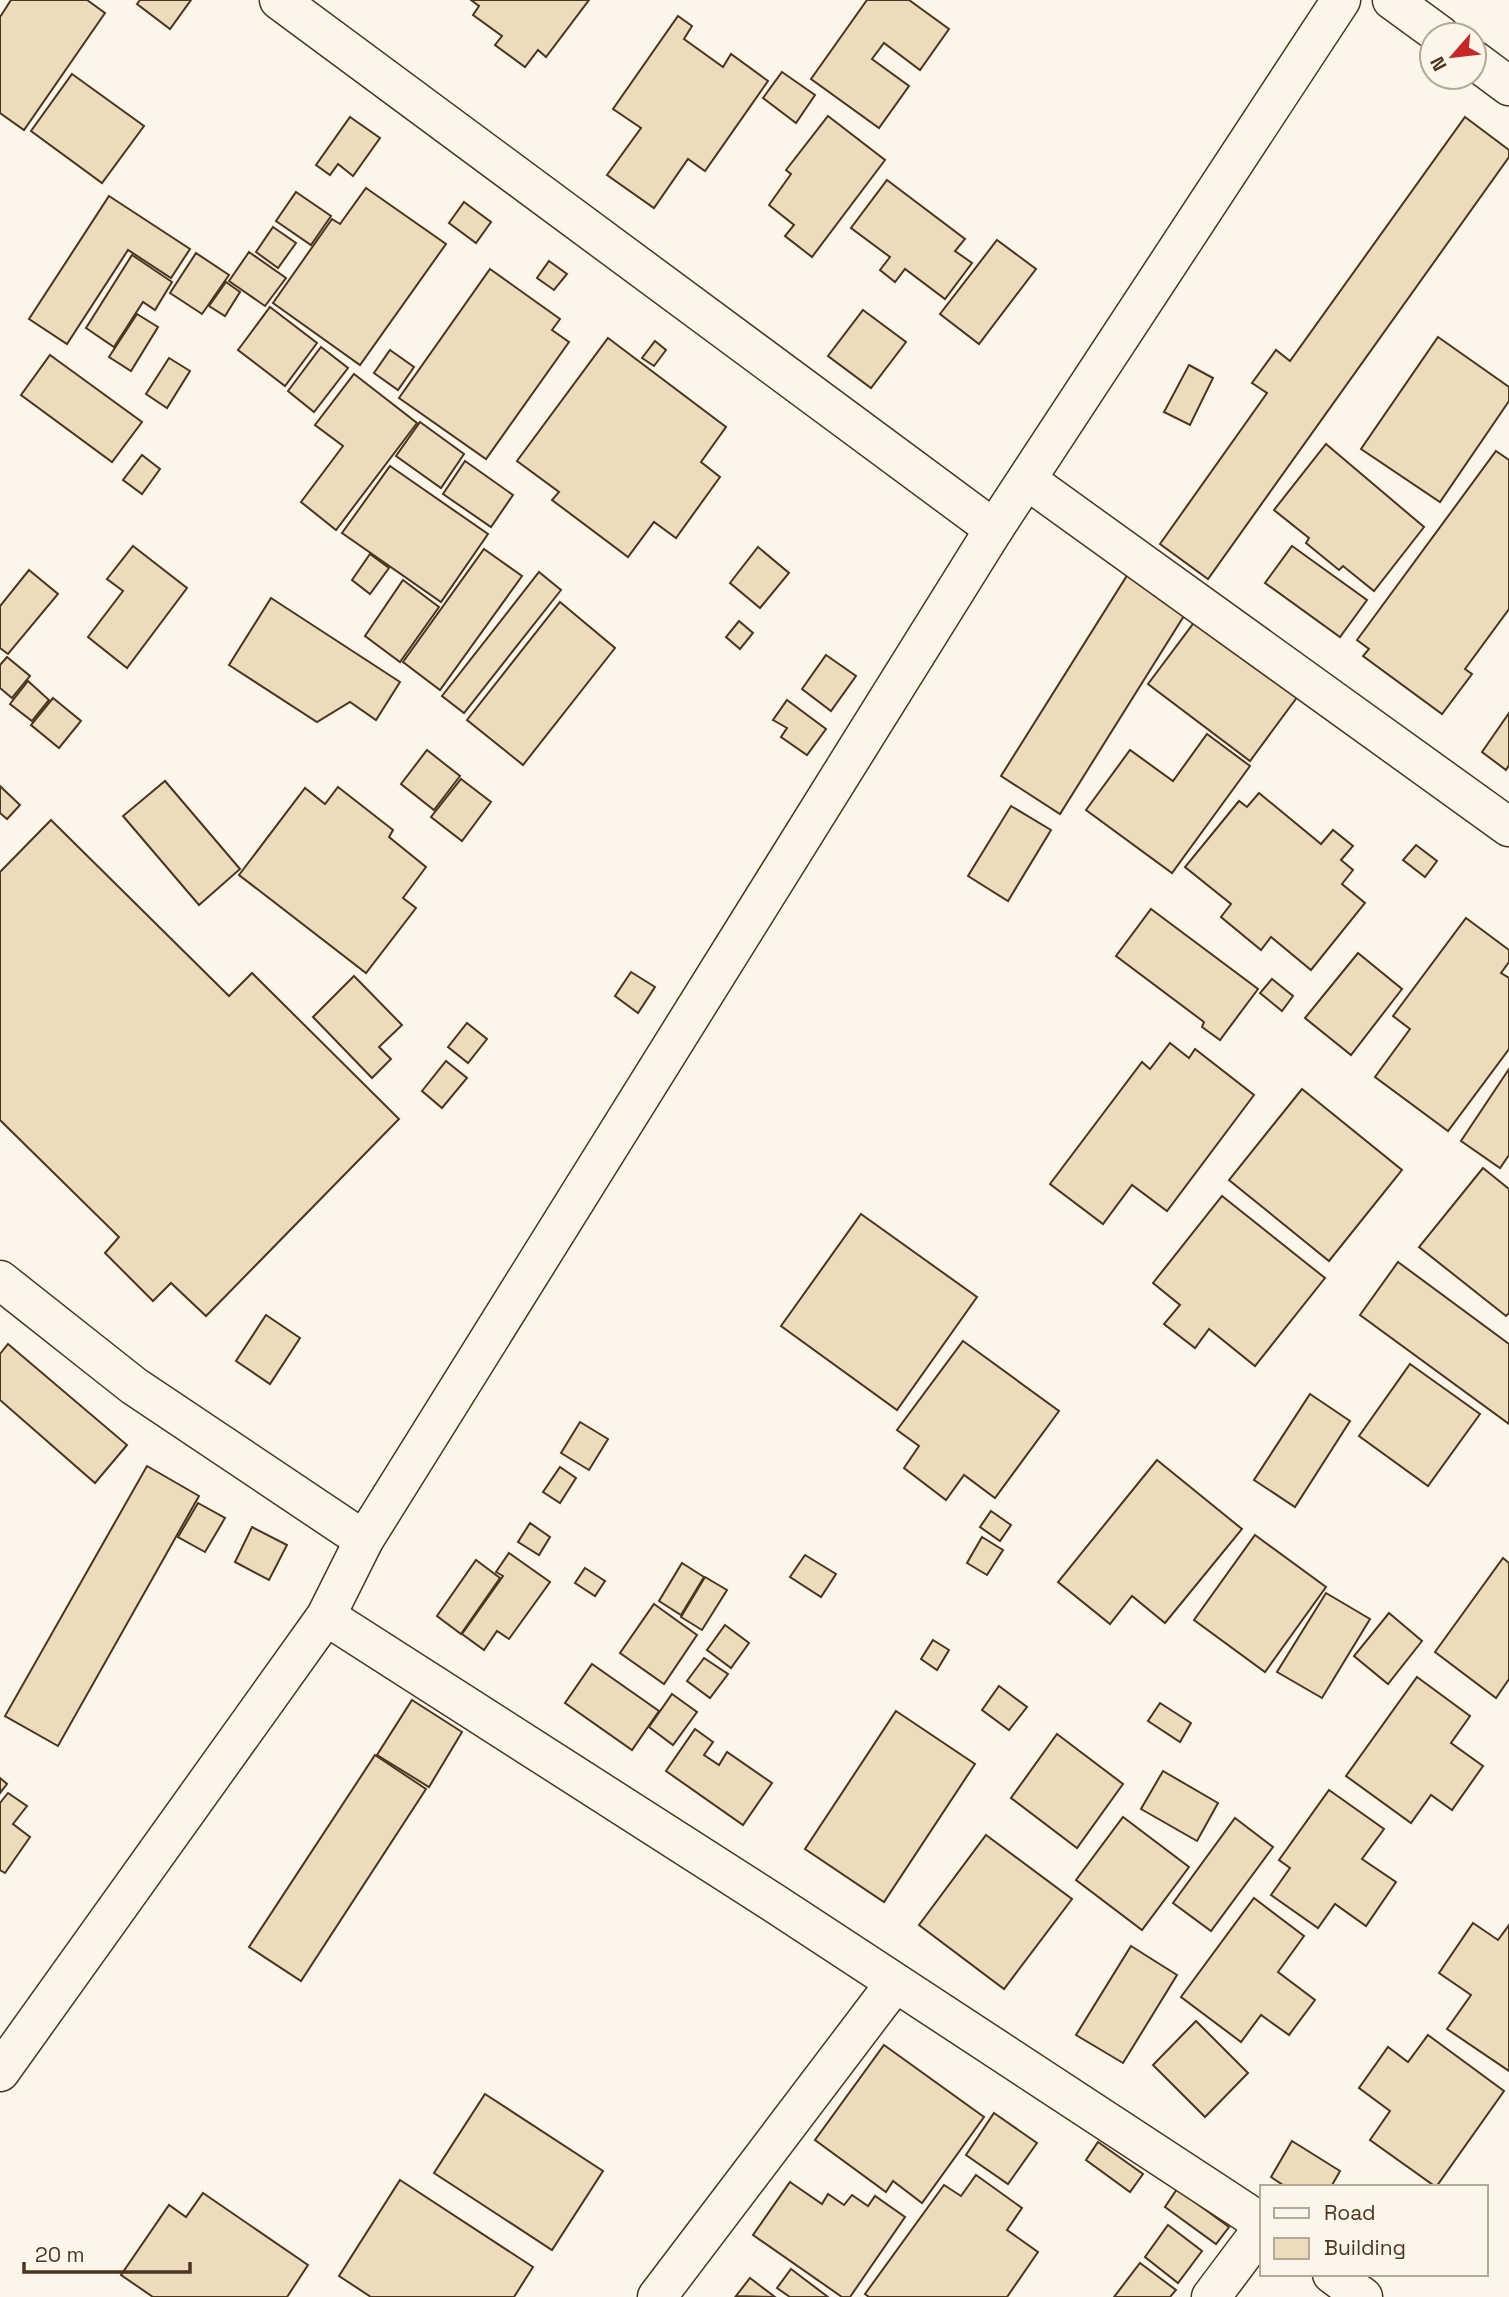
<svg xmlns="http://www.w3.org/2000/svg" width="1509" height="2297" viewBox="0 0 1509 2297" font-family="'Space Grotesk',sans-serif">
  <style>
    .building { fill: #ecdcbc; stroke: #4a3520; stroke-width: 2 }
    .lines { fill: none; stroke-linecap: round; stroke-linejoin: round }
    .street-casing { stroke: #4a3520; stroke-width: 41 }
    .secondary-casing { stroke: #4a3520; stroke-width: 41 }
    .street { stroke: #fbf6e9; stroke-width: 38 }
    .secondary { stroke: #fbf6e9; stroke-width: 38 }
  </style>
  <rect width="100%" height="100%" fill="#fbf6e9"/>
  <g class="building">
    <polygon points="11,0 87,0 105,13 24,130 0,113 0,17"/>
    <polygon points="140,0 191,0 170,29 137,4"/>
    <polygon points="471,0 589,0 546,57 538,50 525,67 495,45 502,36 473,15 479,6"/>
    <polygon points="867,0 909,0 949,29 920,70 884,43 872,59 909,86 879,128 811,79"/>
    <polygon points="678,16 692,26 684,39 723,67 731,54 768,81 705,171 688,159 654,208 607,175 641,128 613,109"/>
    <polygon points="782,72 815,95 796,123 763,98"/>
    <polygon points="72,74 144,126 102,183 31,131"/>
    <polygon points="828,116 885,160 812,257 785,236 794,225 769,205 791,174 786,170"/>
    <polygon points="350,117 380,138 353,176 338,164 330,175 316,165"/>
    <polygon points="1465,117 1509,150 1509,157 1208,579 1160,544 1267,393 1252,383 1276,350 1290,361"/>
    <polygon points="887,180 965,239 955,251 972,263 945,299 905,269 895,282 880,270 890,257 851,228"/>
    <polygon points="366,188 446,244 360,365 273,303 332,219 340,224"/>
    <polygon points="296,192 331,216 311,245 276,221"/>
    <polygon points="109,196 190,249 171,278 128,250 67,344 29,319"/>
    <polygon points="464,202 491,222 476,243 449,223"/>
    <polygon points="273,227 296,243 278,268 256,252"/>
    <polygon points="997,240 1036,269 979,344 940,314"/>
    <polygon points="249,252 286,278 265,306 229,281"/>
    <polygon points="196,253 229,275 202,314 170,293"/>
    <polygon points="132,255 172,282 155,310 143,302 114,347 86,328"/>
    <polygon points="549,261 567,274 554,290 537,278"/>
    <polygon points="490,269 560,319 552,330 569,342 486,459 399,398"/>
    <polygon points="226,282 240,292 225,316 209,306"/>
    <polygon points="270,307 317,343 285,386 238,350"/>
    <polygon points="863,310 906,342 871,388 828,356"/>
    <polygon points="137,314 158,327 131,371 109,357"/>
    <polygon points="1438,337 1509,387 1509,401 1440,502 1361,449"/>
    <polygon points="608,338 726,427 701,462 720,477 676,538 654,522 628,557 552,500 559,492 517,461"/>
    <polygon points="655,341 666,350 654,366 642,358"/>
    <polygon points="321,347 348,368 314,412 288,391"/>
    <polygon points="390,350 414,367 398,390 374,373"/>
    <polygon points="50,355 142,422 112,462 21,395"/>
    <polygon points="169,358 190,371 167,408 146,394"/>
    <polygon points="1189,365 1213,378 1190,425 1164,412"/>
    <polygon points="354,374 417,423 336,530 301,502 343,446 315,425"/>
    <polygon points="420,422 464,454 441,488 396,456"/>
    <polygon points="1326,444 1424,527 1374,591 1343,566 1339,570 1306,543 1309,538 1274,510"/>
    <polygon points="1496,451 1509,460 1509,609 1465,669 1472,674 1442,714 1363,656 1369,649 1357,640"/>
    <polygon points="142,455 160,469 142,494 123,480"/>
    <polygon points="465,461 513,495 491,527 443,494"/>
    <polygon points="390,466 488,534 441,602 342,533"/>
    <polygon points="133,546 187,588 127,668 88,637 123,591 107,579"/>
    <polygon points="1292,546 1367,600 1340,637 1265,583"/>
    <polygon points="758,547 789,573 760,608 730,583"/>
    <polygon points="484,549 522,576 440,690 403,662"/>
    <polygon points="370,554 389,568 370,594 352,580"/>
    <polygon points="29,570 58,594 8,654 0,648 0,606"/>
    <polygon points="539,572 561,590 464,713 442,696"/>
    <polygon points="1128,574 1187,611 1060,814 1001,776"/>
    <polygon points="403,580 439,607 400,662 365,636"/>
    <polygon points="271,598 400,682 376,720 350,702 317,722 229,665"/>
    <polygon points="560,602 615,648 523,765 467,720"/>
    <polygon points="1196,620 1298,696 1250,761 1148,684"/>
    <polygon points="739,621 753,633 740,649 726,637"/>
    <polygon points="826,655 856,676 831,711 802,689"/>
    <polygon points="7,657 30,676 12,698 0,688 0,665"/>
    <polygon points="28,681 49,700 32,721 10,704"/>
    <polygon points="53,698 81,721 59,748 31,725"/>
    <polygon points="787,700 826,729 807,755 781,737 787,728 773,720"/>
    <polygon points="1509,713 1509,765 1506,770 1482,752"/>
    <polygon points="1207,734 1250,766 1172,873 1086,810 1130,750 1173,781"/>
    <polygon points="427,750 460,776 434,810 401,784"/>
    <polygon points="461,779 491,802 462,841 431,817"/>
    <polygon points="165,781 240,869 199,905 123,816"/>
    <polygon points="0,786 20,805 7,819 0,813"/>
    <polygon points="338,787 393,830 389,837 426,867 403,898 416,908 366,973 239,875 305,788 325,804"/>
    <polygon points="1259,793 1321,844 1333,830 1353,846 1341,860 1353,870 1342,884 1365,903 1311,970 1271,937 1261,950 1221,917 1231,904 1185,867 1239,801 1247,807"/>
    <polygon points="1011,806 1051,830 1008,901 968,876"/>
    <polygon points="51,820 229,996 252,973 399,1119 206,1316 171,1283 153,1301 105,1253 119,1237 0,1120 0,872"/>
    <polygon points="1416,845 1437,861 1425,877 1403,860"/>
    <polygon points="1151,909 1258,989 1220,1040 1202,1027 1204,1022 1116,956"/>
    <polygon points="1466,918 1509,950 1509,962 1501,973 1509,978 1509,1049 1448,1131 1375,1077 1410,1029 1393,1016"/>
    <polygon points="1358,953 1402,989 1351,1055 1305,1018"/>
    <polygon points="631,972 655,987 638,1013 615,996"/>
    <polygon points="354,976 402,1025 379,1047 391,1059 372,1078 313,1017"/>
    <polygon points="1272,979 1293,996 1282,1011 1260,993"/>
    <polygon points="467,1023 487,1039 468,1063 448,1047"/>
    <polygon points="1170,1043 1189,1058 1195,1049 1254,1095 1167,1211 1132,1185 1103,1224 1050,1184 1142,1062 1150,1069"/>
    <polygon points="446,1061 467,1078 442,1108 422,1091"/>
    <polygon points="1509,1069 1509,1155 1500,1168 1461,1141"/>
    <polygon points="1302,1089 1402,1170 1329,1261 1229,1180"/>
    <polygon points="1483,1168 1509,1189 1509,1313 1506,1316 1419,1247"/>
    <polygon points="1222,1196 1325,1278 1255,1366 1209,1329 1195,1348 1164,1324 1180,1305 1153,1283"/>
    <polygon points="861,1214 977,1297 897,1410 781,1326"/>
    <polygon points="1398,1262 1509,1344 1509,1424 1360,1315"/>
    <polygon points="266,1315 300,1338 270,1384 236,1361"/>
    <polygon points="963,1341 1059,1411 995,1498 964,1475 946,1500 904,1468 919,1446 897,1430"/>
    <polygon points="8,1344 127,1445 95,1483 0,1400 0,1354"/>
    <polygon points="1410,1364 1480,1414 1428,1486 1359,1436"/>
    <polygon points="1310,1394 1350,1421 1295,1507 1254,1480"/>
    <polygon points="580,1422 608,1439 589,1470 561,1453"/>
    <polygon points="1157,1460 1242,1529 1165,1623 1132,1596 1110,1624 1058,1582"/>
    <polygon points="147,1466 199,1496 58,1746 5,1716"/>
    <polygon points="560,1467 576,1478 560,1503 543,1492"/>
    <polygon points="198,1503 225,1518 205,1552 178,1537"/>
    <polygon points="991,1511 1011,1525 1000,1541 980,1527"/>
    <polygon points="530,1523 550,1537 539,1555 518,1542"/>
    <polygon points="252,1527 287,1545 269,1580 235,1562"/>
    <polygon points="1255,1535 1326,1587 1265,1672 1194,1620"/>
    <polygon points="982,1537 1003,1550 987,1575 967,1563"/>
    <polygon points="509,1553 550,1582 509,1639 497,1631 484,1650 462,1634 503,1576 496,1572"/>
    <polygon points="805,1555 836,1574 821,1597 790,1577"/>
    <polygon points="1503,1558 1509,1563 1509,1679 1496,1698 1435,1652"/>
    <polygon points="476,1560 500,1578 461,1634 437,1616"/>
    <polygon points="682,1563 704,1577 681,1615 659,1601"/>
    <polygon points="585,1568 605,1581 595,1596 575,1583"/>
    <polygon points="705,1577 727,1590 702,1630 681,1617"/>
    <polygon points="1326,1593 1370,1619 1322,1698 1277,1672"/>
    <polygon points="654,1604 697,1635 664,1684 620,1653"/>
    <polygon points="1389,1613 1422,1641 1388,1684 1354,1656"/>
    <polygon points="725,1625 749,1643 731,1668 707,1650"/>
    <polygon points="933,1640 949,1650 937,1670 921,1659"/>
    <polygon points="704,1658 728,1674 710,1698 687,1681"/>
    <polygon points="592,1664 659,1711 632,1750 565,1703"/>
    <polygon points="1417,1677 1470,1716 1451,1743 1483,1766 1452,1810 1431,1795 1411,1823 1346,1776"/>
    <polygon points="999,1686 1027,1707 1009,1730 982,1710"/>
    <polygon points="672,1694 697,1712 673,1745 649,1727"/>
    <polygon points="412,1700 462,1732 429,1787 377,1755"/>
    <polygon points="1160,1703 1191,1723 1180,1742 1148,1721"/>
    <polygon points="896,1711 975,1764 884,1902 805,1849"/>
    <polygon points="695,1729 713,1742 704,1755 719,1765 727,1752 772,1783 743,1825 666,1771"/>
    <polygon points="1057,1734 1123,1784 1077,1848 1011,1798"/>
    <polygon points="375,1755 426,1789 301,1981 249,1947"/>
    <polygon points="1163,1771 1218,1803 1197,1841 1141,1809"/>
    <polygon points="0,1778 7,1784 0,1793"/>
    <polygon points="1329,1790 1384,1829 1362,1859 1396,1882 1366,1926 1335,1904 1318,1928 1271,1895 1290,1868 1279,1860"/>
    <polygon points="8,1793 27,1806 13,1824 30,1837 5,1873 0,1870 0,1803"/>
    <polygon points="1123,1817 1189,1867 1142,1930 1076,1880"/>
    <polygon points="1235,1818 1273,1847 1211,1931 1173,1903"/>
    <polygon points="986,1835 1072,1899 1004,1989 919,1925"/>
    <polygon points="1254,1898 1304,1936 1278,1972 1315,2000 1289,2035 1261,2015 1241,2042 1181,1997"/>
    <polygon points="1473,1923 1498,1940 1509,1925 1509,2071 1447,2029 1471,1995 1439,1973"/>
    <polygon points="1131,1946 1177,1975 1123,2063 1076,2035"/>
    <polygon points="1196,2021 1248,2073 1205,2117 1153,2065"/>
    <polygon points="1428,2035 1504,2091 1436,2187 1370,2140 1390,2111 1359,2088 1388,2047 1408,2062"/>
    <polygon points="884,2045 984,2117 922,2203 893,2181 886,2192 815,2140"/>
    <polygon points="485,2094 603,2171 552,2250 434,2173"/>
    <polygon points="994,2113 1037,2143 1008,2184 966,2155"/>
    <polygon points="1292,2141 1340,2171 1331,2187 1286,2187 1271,2177"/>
    <polygon points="1098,2142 1143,2174 1130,2192 1086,2160"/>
    <polygon points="976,2175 1022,2208 1007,2230 1038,2252 1007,2297 869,2297 865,2294 944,2185 961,2196"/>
    <polygon points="400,2180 533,2267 514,2297 371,2297 339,2276"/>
    <polygon points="790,2182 822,2204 828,2194 844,2205 852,2195 868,2206 875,2196 905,2217 850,2297 842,2297 753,2235"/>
    <polygon points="1177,2189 1229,2227 1216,2244 1165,2207"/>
    <polygon points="203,2193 308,2265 287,2297 153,2297 121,2275 169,2205 186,2217"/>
    <polygon points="1168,2225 1202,2251 1178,2283 1145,2257"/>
    <polygon points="1140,2263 1176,2290 1170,2297 1114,2297"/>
    <polygon points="791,2269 828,2297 790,2297 777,2288"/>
    <polygon points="750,2278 775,2297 736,2296"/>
  </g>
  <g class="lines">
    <defs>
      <g id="street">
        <polyline points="279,0 994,529"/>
        <polyline points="1392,0 1440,35"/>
        <polyline points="1474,60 1509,86"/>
        <polyline points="1027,480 1509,827"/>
        <polyline points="0,1280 134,1386 364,1540"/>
        <polyline points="326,1616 774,1903 1262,2223"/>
        <polyline points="1332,2274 1363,2297"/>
        <polyline points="657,2297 895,1983"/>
        <polyline points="1211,2297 1262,2229"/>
      </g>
      <polyline id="secondary" points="0,2072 326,1616 364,1540 994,529 1341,0"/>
    </defs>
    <use href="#street" class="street-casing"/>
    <use href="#secondary" class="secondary-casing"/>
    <use href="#street" class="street"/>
    <use href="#secondary" class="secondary"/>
  </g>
  <rect x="1260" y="2185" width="228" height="91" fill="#fbf6e9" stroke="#b4a999" stroke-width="2"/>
  <rect x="1274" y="2208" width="35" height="10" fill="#fbf6e9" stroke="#b4a999" stroke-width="2"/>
  <text x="1324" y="2220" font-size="21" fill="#4a3520">Road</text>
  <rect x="1274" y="2238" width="35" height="21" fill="#ecdcbc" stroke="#b4a999" stroke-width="2"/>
  <text x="1324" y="2255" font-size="21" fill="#4a3520">Building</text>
  <g transform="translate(1453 56) rotate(242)"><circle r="33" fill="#fbf6e9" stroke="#b4a999" stroke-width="2"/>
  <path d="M0-5L12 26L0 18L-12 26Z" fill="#c62828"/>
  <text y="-10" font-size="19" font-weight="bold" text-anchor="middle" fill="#4a3520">N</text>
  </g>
  <path d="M24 2262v10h166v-10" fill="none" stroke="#4a3520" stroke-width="3.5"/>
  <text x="35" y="2262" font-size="21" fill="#4a3520" stroke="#fbf6e9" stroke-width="5" paint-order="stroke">20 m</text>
</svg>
